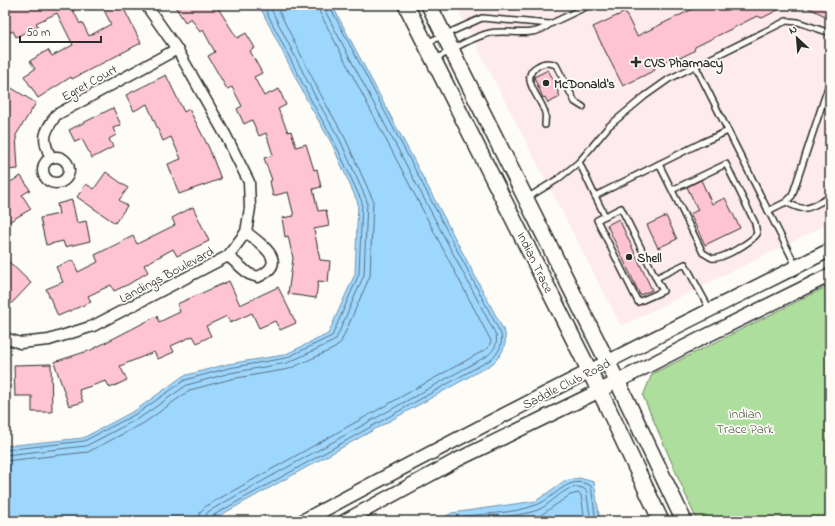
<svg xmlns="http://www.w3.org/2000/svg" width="835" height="526" viewBox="0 0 835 526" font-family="'Indie Flower',sans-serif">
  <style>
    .built { fill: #fdebed }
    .green { fill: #aede9d; stroke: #6c8464 }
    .water { fill: #9ed7fe; stroke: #7092aa }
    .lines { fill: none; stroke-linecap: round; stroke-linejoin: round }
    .shore { stroke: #59707f; stroke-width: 1 }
    .building { fill: #fec4d5; stroke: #2b2b2b }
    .service-casing { stroke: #2b2b2b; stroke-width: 8 }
    .minor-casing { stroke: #2b2b2b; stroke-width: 13 }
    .tertiary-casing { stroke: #2b2b2b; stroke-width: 16 }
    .secondary-casing { stroke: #2b2b2b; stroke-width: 18 }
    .service { stroke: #fdfcf7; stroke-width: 5 }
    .minor { stroke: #fdfcf7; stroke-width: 10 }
    .tertiary { stroke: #fdfcf7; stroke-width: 13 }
    .secondary { stroke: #fdfcf7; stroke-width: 15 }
    .poi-dot { fill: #2b2b2b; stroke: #fdfcf7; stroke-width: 1.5 }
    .labels { text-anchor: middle; stroke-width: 3.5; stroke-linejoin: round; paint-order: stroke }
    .poi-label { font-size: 13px; font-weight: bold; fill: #2b2b2b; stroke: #fdfcf7; text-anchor: start }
    .street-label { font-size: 13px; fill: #2b2b2b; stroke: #fdfcf7 }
    .park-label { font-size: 13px; fill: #4c5848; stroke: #fdfcf7 }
  </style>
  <rect width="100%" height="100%" fill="#fdfcf7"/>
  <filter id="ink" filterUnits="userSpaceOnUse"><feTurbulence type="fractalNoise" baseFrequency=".025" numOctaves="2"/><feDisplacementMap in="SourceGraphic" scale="8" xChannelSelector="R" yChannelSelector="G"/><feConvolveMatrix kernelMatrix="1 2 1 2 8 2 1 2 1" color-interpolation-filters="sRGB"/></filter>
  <g filter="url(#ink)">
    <polygon class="built" points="471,5 830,5 830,223 621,326 459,12"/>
    <polygon class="green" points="830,285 830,521 697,521 643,396 652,374"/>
    <g class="water">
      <path d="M259,5H332L505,333C507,346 502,355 492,364L210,521H5V446L83,438L136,410L183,376L228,364L284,355L328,334L355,274L358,203L332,144L309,104Z"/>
      <polygon points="579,478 594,482 600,521 437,521 452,513 536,501 564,481"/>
    </g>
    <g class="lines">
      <g class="shore">
        <polyline points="5,450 84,441 138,413 185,380 229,368 286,358 332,336 359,274 362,202 335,143 312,102 263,5"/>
        <polyline points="5,455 86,446 141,417 187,385 230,373 287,363 332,342 336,339 364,275 367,201 340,140 317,100 269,5"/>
        <polyline points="5,461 88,452 144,423 190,390 231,379 289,369 335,348 341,342 370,276 373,200 345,138 322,97 276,5"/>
        <polyline points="198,521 200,512 206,506 483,351 488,348 491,341 320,13 318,5"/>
        <path d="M204,521L206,515L209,511L487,356C494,350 498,345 496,335L325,11L324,5"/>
        <path d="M209,521L212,516L490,360C499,353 503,345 501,334L329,5"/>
        <path d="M446,521L454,517C479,514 513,514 536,505C556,498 568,473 591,486L596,521"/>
        <path d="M463,521C481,519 526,516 540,509C554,502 570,479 586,490L591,521"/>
        <polyline points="512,521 541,515 570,495 578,493 581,495 585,521"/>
      </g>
    </g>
    <g class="building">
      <polygon points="5,5 73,5 71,6 80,24 82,22 89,36 111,24 104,10 114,5 122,5 141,43 72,79 71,77 38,98 24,76 35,69 30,61 48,50 52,56 73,45 57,13 36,23 38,26 16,37 13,31 5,35"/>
      <polygon points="174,5 216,5 237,38 246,33 255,48 250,51 262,73 254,77 264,96 279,89 286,105 278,109 288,132 291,131 296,147 306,144 314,170 317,169 321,187 313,189 318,211 326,210 329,226 314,229 320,260 330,261 328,282 318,281 316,298 288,294 293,258 288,236 285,237 282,218 294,216 288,192 273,196 270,181 272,180 264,158 273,155 266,133 259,136 252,120 244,124 237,109 242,106 232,87 227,89 208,56 215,52 203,30 200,32 191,18 185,22"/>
      <polygon points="701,5 788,5 762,18 757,16 695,47 694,51 680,58 675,56 654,67 655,70 623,86 593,27 625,12 637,36"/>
      <polygon points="803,5 830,5 830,12 827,17"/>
      <polygon points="548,70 558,88 557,89 560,97 548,103 545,97 543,98 534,77"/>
      <polygon points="166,75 184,112 189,109 209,148 221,179 179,194 168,164 181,159 171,137 163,141 147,104 134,111 126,95"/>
      <polygon points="5,84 36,103 16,135 18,169 5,170"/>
      <polygon points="113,108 121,125 113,128 116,135 109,139 113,147 92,158 82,139 75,142 69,130"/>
      <polygon points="106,172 128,188 119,200 127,206 115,223 77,197 86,184 94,189"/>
      <polygon points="21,176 30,190 22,195 31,209 5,224 5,185"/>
      <polygon points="701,180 712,204 725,198 740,228 705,245 690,214 698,210 687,187"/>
      <polygon points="72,200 77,223 86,221 90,241 65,247 63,241 46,245 40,218 59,214 57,204"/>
      <polygon points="193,207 209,241 177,256 173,249 144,265 148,272 129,284 114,291 111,285 88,296 91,302 58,316 46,289 63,282 56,267 73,260 78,272 98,262 95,255 133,236 137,244 175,225 172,218"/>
      <polygon points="666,216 677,239 658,248 647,225"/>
      <polygon points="619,219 652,290 640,295 607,225"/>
      <polygon points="5,258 31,283 10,305 5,300"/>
      <polygon points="229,281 240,305 278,287 296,323 280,330 275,321 259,328 252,313 230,323 227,316 206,326 211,336 197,343 193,336 171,346 174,352 158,359 154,352 120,366 127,380 110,388 106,381 79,390 83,402 69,406 54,362 91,350 157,316 159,322 180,312 177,304"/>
      <polygon points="51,364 52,412 32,412 32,396 15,396 14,365"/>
    </g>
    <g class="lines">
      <defs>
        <g id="service">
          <polyline points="426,43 482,18 550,24"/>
          <path d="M434,60C452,50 470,38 490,33C510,29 532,39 550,24L590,5"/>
          <polyline points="695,65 796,266"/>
          <path d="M545,125C545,122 546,116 545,113C542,99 517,77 538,66C544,62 549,62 556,65L575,102L583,107"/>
          <polyline points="579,162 595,196 701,143 728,131"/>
          <path d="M659,164L703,253C706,254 709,257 712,258C722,260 751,242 757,234L755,223L726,164L672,190"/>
          <polyline points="595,196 605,216 621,208 656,278 685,264 710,310"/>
          <polyline points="527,198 558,179 579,162 609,126 645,96 669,79 786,21 798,22 830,33"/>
          <path d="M786,202C807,214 810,207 830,197"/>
          <polyline points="768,211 786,202 792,196 830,81"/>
          <polyline points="605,216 597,220 638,302 663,291 656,278"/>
        </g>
        <g id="minor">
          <circle cx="56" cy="170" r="13"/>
          <path d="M51,158C41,138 44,133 56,115L177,49"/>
          <path d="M228,256L249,274L258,277C290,262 262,245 246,232"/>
          <polyline points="5,338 20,343 49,340 93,326 228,256 246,232 250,208 249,182 226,136 177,49 146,5"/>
        </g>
        <g id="tertiary">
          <path d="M303,521C477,427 653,338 830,250"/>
          <polyline points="345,521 457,460 599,391 700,339 830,275"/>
        </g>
        <g id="secondary">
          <polyline points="406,5 607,406 661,521"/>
          <polyline points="429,5 625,397 684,521"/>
        </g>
      </defs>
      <use href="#service" class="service-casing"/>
      <use href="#minor" class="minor-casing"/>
      <use href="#tertiary" class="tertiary-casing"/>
      <use href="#secondary" class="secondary-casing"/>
      <use href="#service" class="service"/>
      <use href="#minor" class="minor"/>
      <use href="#tertiary" class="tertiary"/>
      <use href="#secondary" class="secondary"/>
    </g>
  </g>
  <g class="poi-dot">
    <path d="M634 56h4v4h4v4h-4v4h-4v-4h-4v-4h4z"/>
    <circle cx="546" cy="83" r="4"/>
    <circle cx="629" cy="257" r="4"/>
  </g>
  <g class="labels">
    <g class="poi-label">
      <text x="644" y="67">CVS Pharmacy</text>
      <text x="554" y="88">McDonald's</text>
      <text x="637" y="262">Shell</text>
    </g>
    <g class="street-label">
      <text transform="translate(89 82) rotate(-29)" y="5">Egret Court</text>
      <text transform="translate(536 262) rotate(64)" y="5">Indian Trace</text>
      <text transform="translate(166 274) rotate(-28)" y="5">Landings Boulevard</text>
      <text transform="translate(566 383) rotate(-27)" y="5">Saddle Club Road</text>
    </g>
    <g class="park-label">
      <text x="745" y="418">Indian<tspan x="745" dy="15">Trace Park</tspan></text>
    </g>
  </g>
  <rect width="835" height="526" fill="none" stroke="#fdfcf7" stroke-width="20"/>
  <rect x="10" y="10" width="815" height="506" fill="none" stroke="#2b2b2b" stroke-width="1.5" filter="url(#ink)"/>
  <g transform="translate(797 38) rotate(334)" stroke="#fdfcf7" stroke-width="3" paint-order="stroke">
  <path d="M0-3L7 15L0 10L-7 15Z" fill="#2b2b2b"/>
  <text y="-6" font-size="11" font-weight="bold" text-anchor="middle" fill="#2b2b2b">N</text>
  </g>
  <path d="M20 36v6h81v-6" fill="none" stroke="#2b2b2b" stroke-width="2"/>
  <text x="26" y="36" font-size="12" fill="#2b2b2b" stroke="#fdfcf7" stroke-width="3" paint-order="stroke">50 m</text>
</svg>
